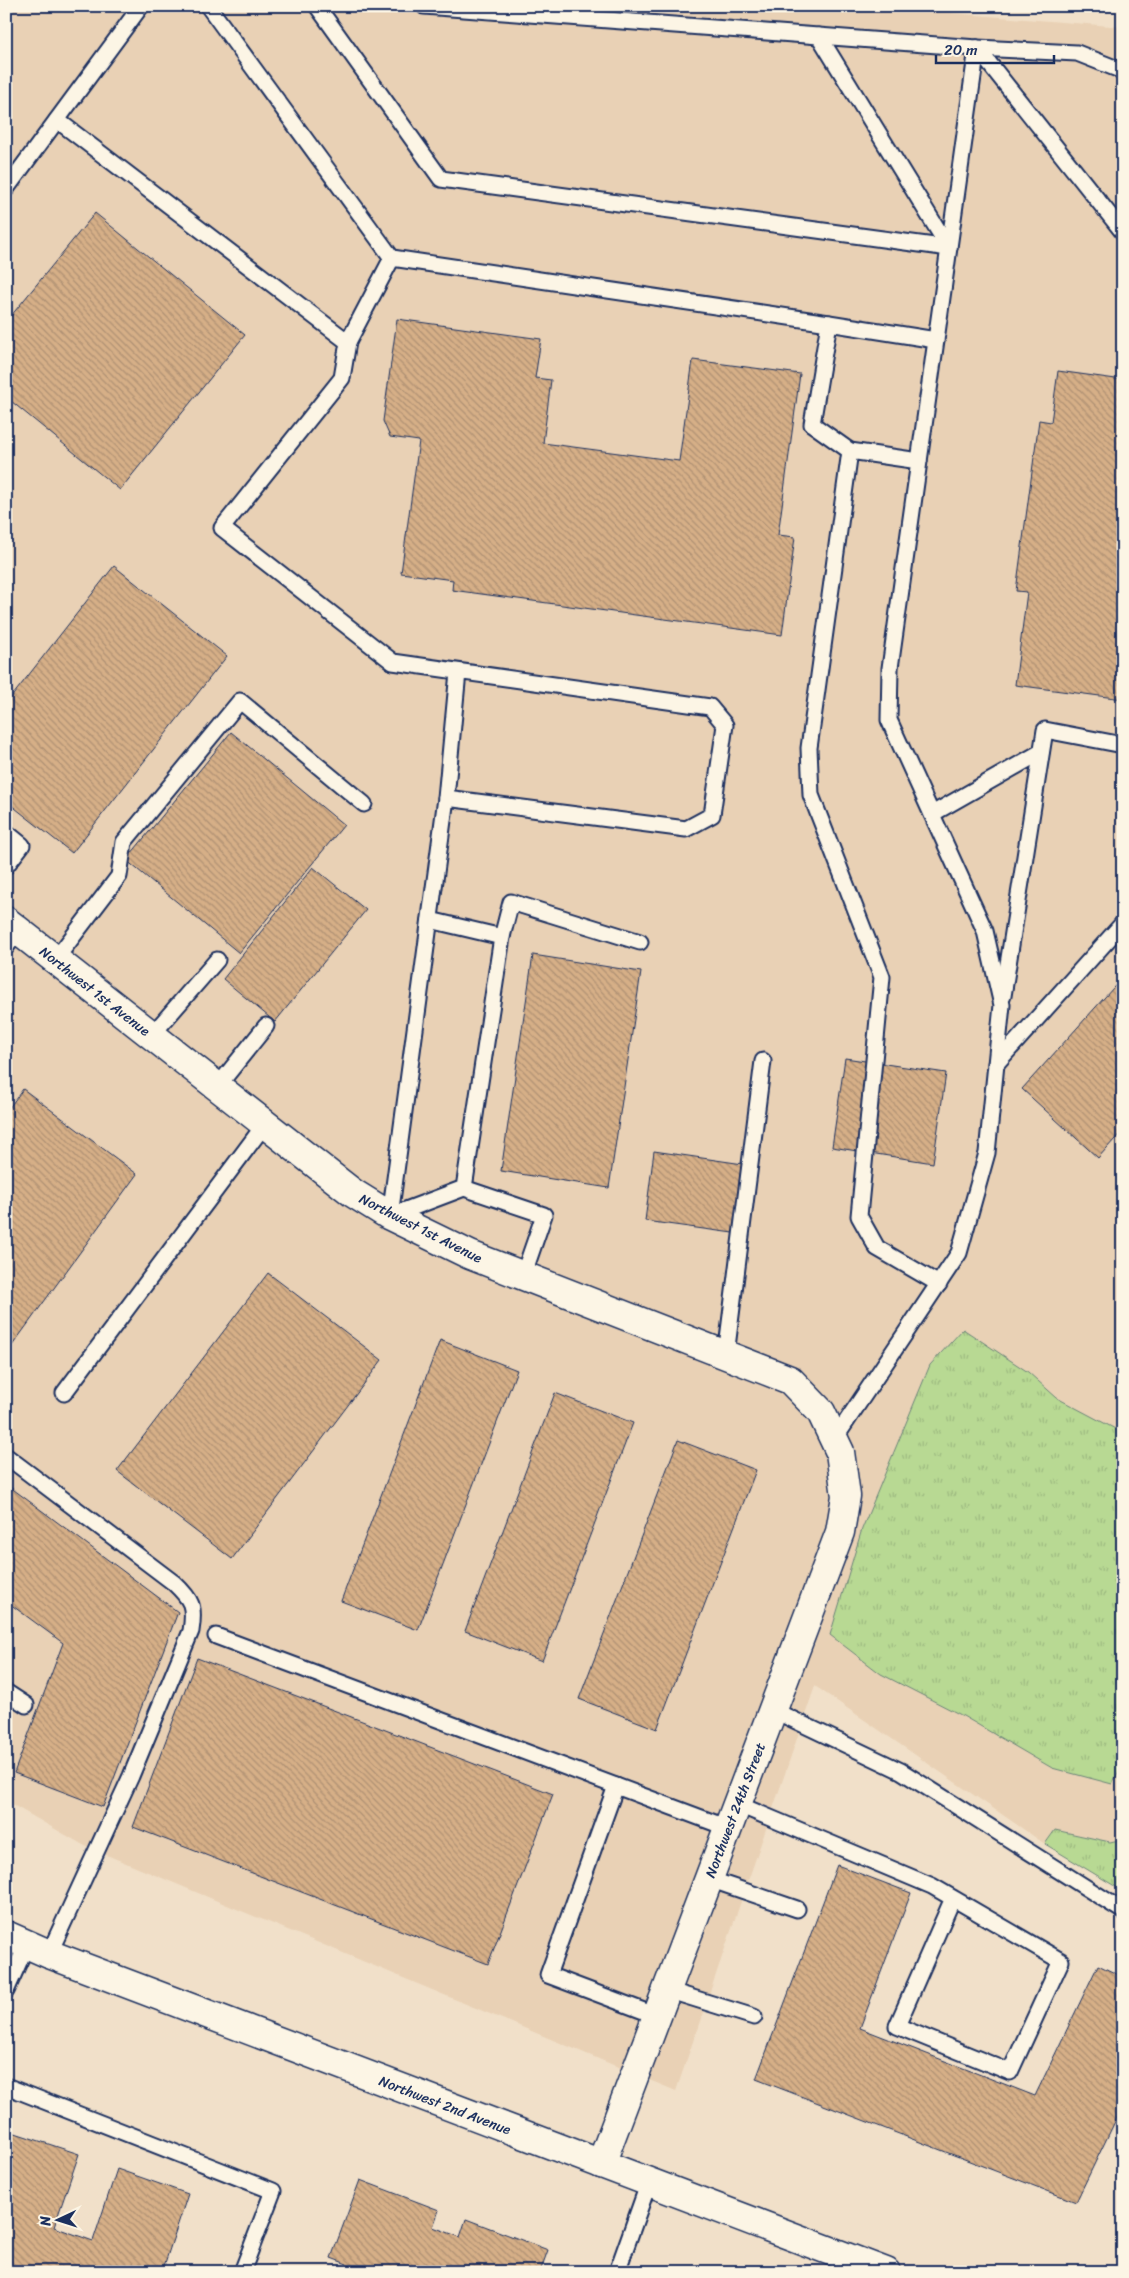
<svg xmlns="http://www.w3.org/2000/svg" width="1129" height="2278" viewBox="0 0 1129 2278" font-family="Sriracha,sans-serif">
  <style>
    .built { fill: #e9d1b5 }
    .grass { fill: url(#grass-tufts); stroke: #6a8478 }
    .building { fill: url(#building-back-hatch); stroke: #1b2f5e }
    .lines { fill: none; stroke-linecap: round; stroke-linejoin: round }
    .service-casing { stroke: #1b2f5e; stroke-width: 19 }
    .minor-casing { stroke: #1b2f5e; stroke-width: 31 }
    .tertiary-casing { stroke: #1b2f5e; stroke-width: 31 }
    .service { stroke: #fcf5e5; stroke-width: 15 }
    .minor { stroke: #fcf5e5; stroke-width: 28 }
    .tertiary { stroke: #fcf5e5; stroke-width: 28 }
    .labels { text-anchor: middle; stroke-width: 4; stroke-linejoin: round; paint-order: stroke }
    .street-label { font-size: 14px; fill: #1b2f5e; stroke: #fcf5e5 }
  </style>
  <defs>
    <pattern id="grass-tufts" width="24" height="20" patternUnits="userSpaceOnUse" patternTransform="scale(1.25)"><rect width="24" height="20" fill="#b8d993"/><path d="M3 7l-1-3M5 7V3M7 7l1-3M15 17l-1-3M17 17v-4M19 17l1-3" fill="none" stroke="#9ebb81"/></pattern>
    <pattern id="building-back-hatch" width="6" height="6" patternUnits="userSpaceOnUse" patternTransform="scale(1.25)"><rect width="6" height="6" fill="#d6af87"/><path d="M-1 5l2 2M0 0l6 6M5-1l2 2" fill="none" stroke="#ad8f72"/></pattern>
  </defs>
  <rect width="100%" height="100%" fill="#f1e0c9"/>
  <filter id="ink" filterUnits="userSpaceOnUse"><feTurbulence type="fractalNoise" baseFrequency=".02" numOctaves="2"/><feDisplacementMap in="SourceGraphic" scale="10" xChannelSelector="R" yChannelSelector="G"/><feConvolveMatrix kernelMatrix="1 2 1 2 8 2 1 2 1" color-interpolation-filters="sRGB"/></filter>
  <g filter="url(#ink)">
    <polygon class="built" points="6,6 866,6 1123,27 1123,1839 1110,1842 1055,1830 1045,1844 815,1686 676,2091 85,1846 6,1801"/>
    <g class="grass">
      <polygon points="963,1329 1028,1372 1057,1398 1123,1433 1123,1763 1112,1784 1052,1768 963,1716 881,1674 830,1635 862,1529 930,1365"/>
      <polygon points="1055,1830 1110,1842 1123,1839 1123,1891 1045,1844"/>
    </g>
    <g class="building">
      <polygon points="95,213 245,335 120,490 6,397 6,322"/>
      <polygon points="397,319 541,339 535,378 551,380 543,443 679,461 693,360 800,374 778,535 795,537 782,635 452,590 453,580 401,573 419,441 390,437 383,421"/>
      <polygon points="1058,371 1123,380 1123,699 1015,685 1027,592 1016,591 1039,420 1051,422"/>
      <polygon points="114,566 227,656 72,853 6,801 6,704"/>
      <polygon points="231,732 344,825 239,953 126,860"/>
      <polygon points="313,867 366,910 275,1022 223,979"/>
      <polygon points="533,955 641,972 609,1188 501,1171"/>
      <polygon points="1123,977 1123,1130 1098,1158 1022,1089"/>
      <polygon points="845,1058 946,1073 933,1163 832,1147"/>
      <polygon points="23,1089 137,1174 6,1354 6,1112"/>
      <polygon points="654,1151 743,1164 733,1233 645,1221"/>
      <polygon points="268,1273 382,1360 232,1559 117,1471"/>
      <polygon points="440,1340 517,1370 418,1630 341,1601"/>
      <polygon points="555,1393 633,1423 542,1661 465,1631"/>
      <polygon points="678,1440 756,1470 657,1729 579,1699"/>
      <polygon points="6,1484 178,1612 103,1807 14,1773 63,1643 6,1601"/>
      <polygon points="197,1658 553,1794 488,1964 133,1827"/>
      <polygon points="837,1865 911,1893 860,2028 1035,2096 1098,1965 1123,1977 1123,2105 1076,2202 756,2079"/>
      <polygon points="6,2130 79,2154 54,2227 93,2241 117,2169 188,2194 162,2272 6,2272"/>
      <polygon points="360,2180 439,2210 433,2227 460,2237 466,2219 548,2250 540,2272 344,2272 347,2264 331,2258"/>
    </g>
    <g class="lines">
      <defs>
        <g id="service">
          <polyline points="208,6 392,258"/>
          <polyline points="317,6 441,179 949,248 819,36"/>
          <polyline points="424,6 977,48 890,668 889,720 985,931 1002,1005 987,1153 959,1253 834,1440"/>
          <polyline points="977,48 1123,232"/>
          <polyline points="977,48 1077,53 1120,70 1123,74"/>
          <polyline points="57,120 348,342 342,378 222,528 393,662 710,707 725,725 712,815 686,829 446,798 458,672"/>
          <polyline points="6,189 141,6"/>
          <polyline points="348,342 392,258 829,323"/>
          <polyline points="850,451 812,424 829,323 936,340"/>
          <polyline points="919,461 850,451 809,748 811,795 882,977 859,1216 877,1248 939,1284"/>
          <polyline points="446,798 390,1216 464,1188 502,937"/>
          <polyline points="932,814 1041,752"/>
          <polyline points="6,832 22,845 6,866"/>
          <polyline points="430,920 502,937 511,902 640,942"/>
          <polyline points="6,947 18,931"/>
          <polyline points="55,960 119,876 124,842 240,701 364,804"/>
          <polyline points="1003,996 1045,730 1123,745"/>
          <polyline points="151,1036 217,960"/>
          <polyline points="996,1064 1123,923"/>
          <polyline points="217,1087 266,1026"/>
          <polyline points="464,1188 544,1215 523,1276"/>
          <polyline points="726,1355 763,1061"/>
          <polyline points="64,1393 265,1124"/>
          <path d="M6,1456L174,1583C192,1600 195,1606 191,1631L131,1776L49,1954"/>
          <polyline points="216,1636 728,1828"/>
          <polyline points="6,1692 26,1705"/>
          <polyline points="773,1710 901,1771 1123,1911"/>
          <polyline points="616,1786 548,1975 657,2016"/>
          <polyline points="737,1804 932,1886 1061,1961 1010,2072 897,2026 953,1898"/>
          <polyline points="709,1879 797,1909"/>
          <polyline points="667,1990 754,2017"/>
          <polyline points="6,1991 27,1944"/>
          <polyline points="6,2086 273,2191 242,2272"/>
          <polyline points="617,2272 649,2182"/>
        </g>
        <polyline id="minor" points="6,921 353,1193 390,1216 470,1255 790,1380 821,1412 840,1452 846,1496 840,1532 601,2164"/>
        <polyline id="tertiary" points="6,1935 49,1954 886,2272"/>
      </defs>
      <use href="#service" class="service-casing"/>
      <use href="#minor" class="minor-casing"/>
      <use href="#tertiary" class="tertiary-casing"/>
      <use href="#service" class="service"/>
      <use href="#minor" class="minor"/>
      <use href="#tertiary" class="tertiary"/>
    </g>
  </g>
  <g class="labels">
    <g class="street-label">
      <text transform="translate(95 991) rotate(38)" y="5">Northwest 1st Avenue</text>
      <text transform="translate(421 1228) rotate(27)" y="5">Northwest 1st Avenue</text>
      <text transform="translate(735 1810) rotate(-69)" y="5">Northwest 24th Street</text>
      <text transform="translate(445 2105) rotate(21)" y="5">Northwest 2nd Avenue</text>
    </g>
  </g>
  <rect width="1129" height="2278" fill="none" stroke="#fcf5e5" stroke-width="25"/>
  <rect x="12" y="12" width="1104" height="2253" fill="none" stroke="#1b2f5e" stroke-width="2" filter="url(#ink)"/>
  <g transform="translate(58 2220) rotate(266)" stroke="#fcf5e5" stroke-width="4" paint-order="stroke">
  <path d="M0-4L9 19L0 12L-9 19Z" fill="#1b2f5e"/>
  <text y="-8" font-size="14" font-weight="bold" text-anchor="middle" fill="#1b2f5e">N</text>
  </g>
  <path d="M936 55v8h118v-8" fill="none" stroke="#1b2f5e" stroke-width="2.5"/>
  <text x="944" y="55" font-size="15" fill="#1b2f5e" stroke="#fcf5e5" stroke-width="4" paint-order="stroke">20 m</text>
</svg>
